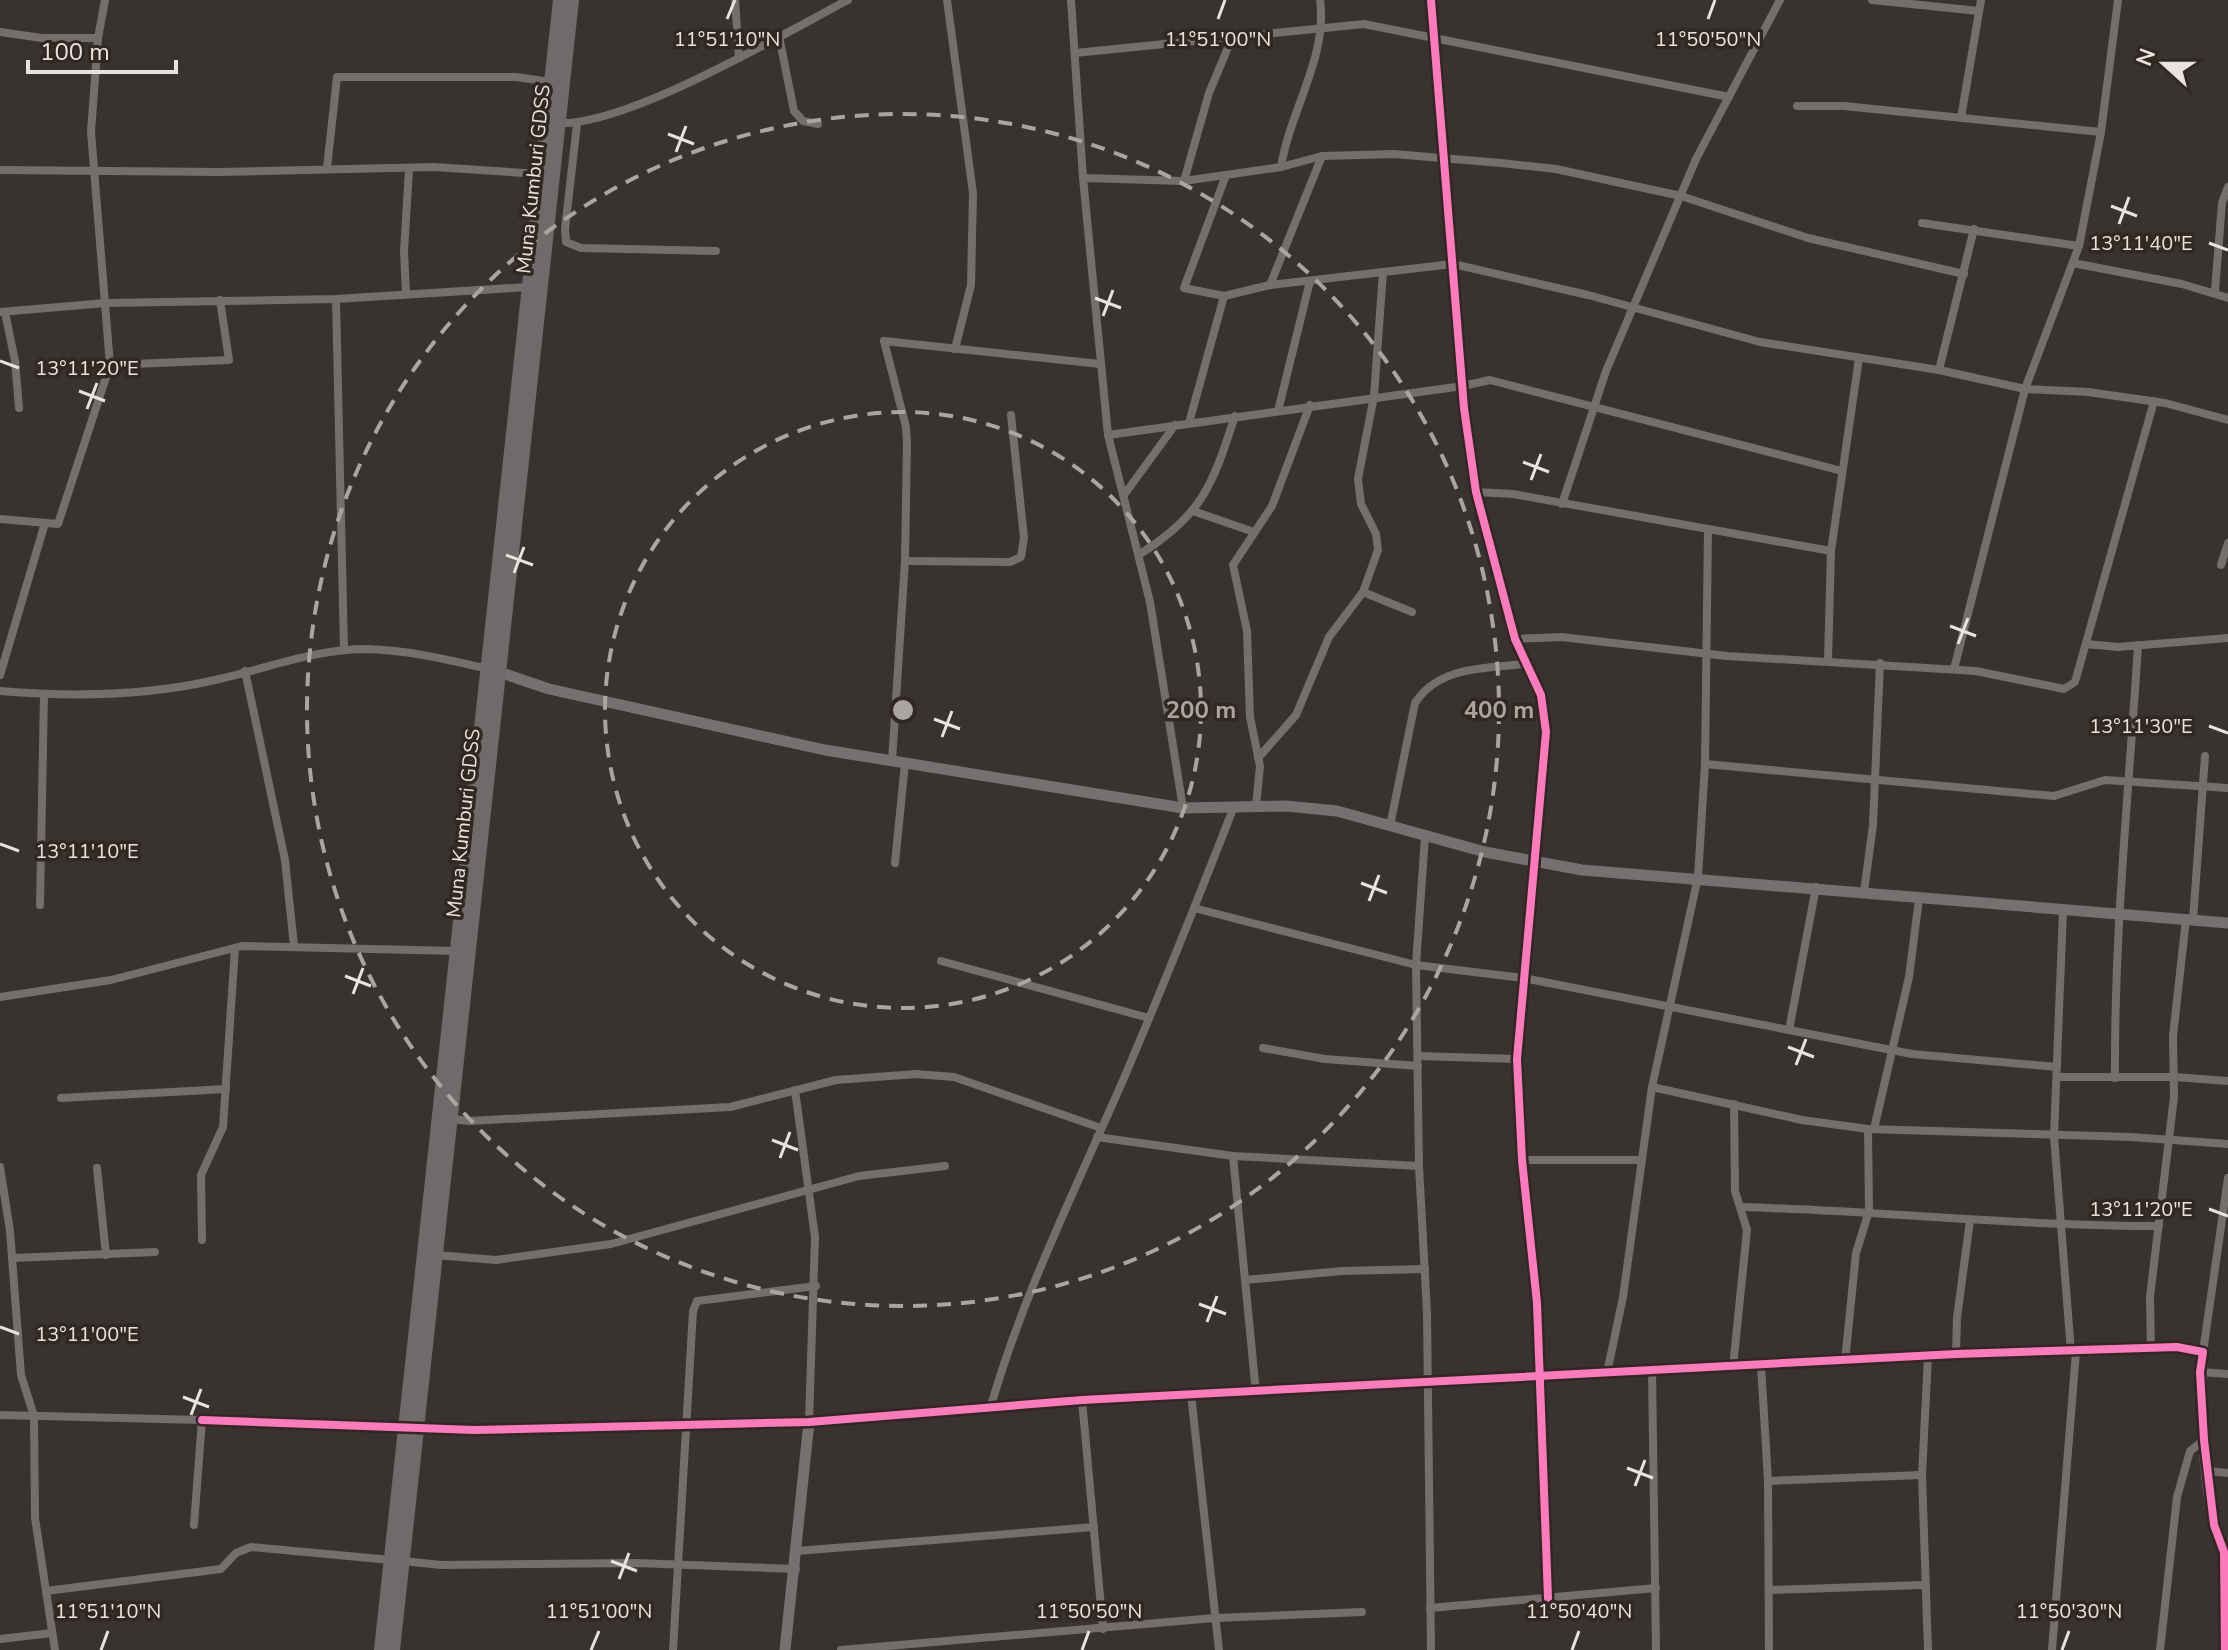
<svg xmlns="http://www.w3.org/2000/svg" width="2228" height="1650" viewBox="0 0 2228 1650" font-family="'Nunito Sans',sans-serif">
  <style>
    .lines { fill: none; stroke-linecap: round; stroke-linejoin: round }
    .street { stroke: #746e6d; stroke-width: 8 }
    .secondary { stroke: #777070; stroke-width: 11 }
    .highway { stroke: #6f6b6a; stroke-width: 14 }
    .cycleway-casing { stroke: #312822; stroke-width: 13 }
    .cycleway { stroke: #fd7abc; stroke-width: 8 }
    .ticks { fill: none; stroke: #e9e2df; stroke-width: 3 }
    .ring { fill: none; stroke: #aba5a2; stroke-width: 4; stroke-dasharray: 14 10 }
    .labels { text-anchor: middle; stroke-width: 7; stroke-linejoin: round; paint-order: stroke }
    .street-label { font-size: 20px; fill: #e9e2df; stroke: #312822 }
    .ticks-label { font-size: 20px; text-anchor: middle; fill: #e9e2df; stroke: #312822; stroke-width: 7; stroke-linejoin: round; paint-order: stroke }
    .centre { fill: #aba5a2; stroke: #312822; stroke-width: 4 }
    .ring-label { font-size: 24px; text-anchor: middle; font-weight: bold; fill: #aba5a2; stroke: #312822; stroke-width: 7; stroke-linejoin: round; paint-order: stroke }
  </style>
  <rect width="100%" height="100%" fill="#383330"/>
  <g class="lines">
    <g class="street">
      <polyline points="735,0 739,58"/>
      <polyline points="947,0 973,193 971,285 955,349"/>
      <polyline points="1071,0 1083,178 1108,435 1150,602 1183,808"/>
      <polyline points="1431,0 1464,408 1476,492 1515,639 1541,695 1546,732 1517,1059 1522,1160 1537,1303 1548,1598"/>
      <polyline points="1872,0 1979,11"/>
      <polyline points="0,32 42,38 98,38"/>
      <polyline points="779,36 794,111 803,121 818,124"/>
      <polyline points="1075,53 1364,24 1729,97"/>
      <polyline points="1797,106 1844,106 2101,132"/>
      <polyline points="1961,118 1981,0"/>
      <path d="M556,123C624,128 783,34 848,0"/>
      <polyline points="577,124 565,229 566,242 581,248 716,251"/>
      <path d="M1281,167C1290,110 1328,57 1320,0"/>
      <polyline points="327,168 337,77 516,77 551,82"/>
      <polyline points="0,170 219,172 434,167 540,174"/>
      <polyline points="1226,175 1184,288 1224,296 1270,285 1453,264 1588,295 1760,342 1939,370 2025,389 2088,392 2165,403 2228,420"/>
      <polyline points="1083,178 1184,181 1281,167 1322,156 1394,154 1501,163 1556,169 1681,196 1808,238 1964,274"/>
      <polyline points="1184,181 1209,93 1232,38"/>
      <polyline points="1922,223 2079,246"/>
      <polyline points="2073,263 2182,284 2228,298"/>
      <polyline points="1270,285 1322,156"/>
      <polyline points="2215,291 2222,203 2228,187"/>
      <polyline points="406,293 404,251 409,169"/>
      <polyline points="336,299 344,650"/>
      <polyline points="0,312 106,303 336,299 528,287"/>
      <polyline points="5,312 15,361 19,408"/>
      <polyline points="110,365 229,360 220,300"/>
      <polyline points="1939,370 1974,229"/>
      <polyline points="1278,411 1310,281"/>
      <polyline points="1189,423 1224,296"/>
      <polyline points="1108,435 1463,386 1490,380 1842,471"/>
      <polyline points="1476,492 1513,494 1831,551"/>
      <polyline points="1124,495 1175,425"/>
      <polyline points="1562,504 1606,371 1696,159 1780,0"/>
      <polyline points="1193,511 1254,532"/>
      <polyline points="0,519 58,524 110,365 91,132 98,38 105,0"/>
      <path d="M1140,554C1203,515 1213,483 1235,416"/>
      <polyline points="905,561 1010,562 1021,557 1024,538 1011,415"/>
      <polyline points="2221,565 2228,543"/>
      <polyline points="1363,592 1412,612"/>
      <polyline points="1515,639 1561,637 1727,656 1976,671 2064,689 2075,682 2154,401"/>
      <polyline points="2086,644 2118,647 2228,638"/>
      <polyline points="1828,660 1831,551 1859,358"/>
      <polyline points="1954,669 2025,389 2079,246 2101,132 2118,0"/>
      <polyline points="245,671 285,860 294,946"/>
      <polyline points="0,675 45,523"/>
      <path d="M0,691C71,697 149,696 219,679C268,668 315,649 367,649C408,650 449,660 488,669"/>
      <polyline points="1258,758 1296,715 1329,637 1363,592 1378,550 1376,534 1361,504 1358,479 1374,396 1383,272"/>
      <polyline points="892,761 905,561 907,443 906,427 884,341 1100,364"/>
      <polyline points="1705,764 2054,796 2105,780 2228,788"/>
      <polyline points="1256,806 1260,766 1250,717 1247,631 1233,565 1272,506 1310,405"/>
      <path d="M1390,826L1415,703C1439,666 1486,668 1526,664"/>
      <polyline points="1425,836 1416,965 1419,1166 1427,1313 1431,1650"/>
      <polyline points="895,863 905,763"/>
      <polyline points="1864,892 1873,825 1880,663"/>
      <polyline points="40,905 44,695"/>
      <polyline points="1194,908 1416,965 1523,978 1912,1054 2057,1067"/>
      <polyline points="2063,911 2054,1136 2071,1352"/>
      <polyline points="2193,920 2205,756"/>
      <polyline points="941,961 1149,1018"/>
      <polyline points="0,997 111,980 242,946 456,951"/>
      <polyline points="1789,1030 1816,887"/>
      <polyline points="1263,1048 1325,1059 1418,1066"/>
      <polyline points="1418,1056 1517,1059"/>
      <polyline points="2057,1077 2174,1077 2228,1081"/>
      <path d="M2115,1078C2114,933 2129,789 2138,645"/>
      <polyline points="1652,1087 1802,1120 1868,1129 2131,1137 2228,1144"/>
      <polyline points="795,1090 815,1237 809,1422"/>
      <polyline points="61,1098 226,1089"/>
      <polyline points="451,1119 469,1121 730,1107 836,1080 916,1074 954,1077 1101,1128"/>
      <polyline points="1874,1129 1909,977 1919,899"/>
      <polyline points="1097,1137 1233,1156 1419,1166"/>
      <polyline points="1233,1156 1256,1393"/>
      <polyline points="1522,1160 1640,1160"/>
      <polyline points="0,1167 10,1231 21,1375 34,1416 35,1518 46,1591"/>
      <polyline points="97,1168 106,1255"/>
      <path d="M1741,1207C1881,1211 2019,1226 2159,1226"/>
      <polyline points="202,1240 201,1175 223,1127 235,948"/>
      <polyline points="436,1255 496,1260 611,1244 859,1176 945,1166"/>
      <polyline points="13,1258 155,1252"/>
      <polyline points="1245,1280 1342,1271 1425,1269"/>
      <polyline points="2151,1349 2150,1297 2174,1097 2173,1036 2186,919"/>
      <polyline points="2203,1352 2228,1178"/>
      <polyline points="1956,1354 1957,1318 1970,1220"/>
      <polyline points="1928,1356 1922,1475 1928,1650"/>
      <polyline points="1845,1361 1856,1253 1869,1211 1868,1129"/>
      <polyline points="1761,1365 1768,1481"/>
      <polyline points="1733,1367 1747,1230 1735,1191 1734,1104"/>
      <polyline points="1652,1370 1656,1650"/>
      <polyline points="2200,1372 2228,1374"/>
      <polyline points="1607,1373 1623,1297 1652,1087 1698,877 1705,764 1708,529"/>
      <polyline points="1191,1394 1219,1650"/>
      <polyline points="1082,1400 1103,1629"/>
      <path d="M990,1409C1023,1294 1076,1188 1124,1078C1162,989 1198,899 1233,809"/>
      <polyline points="0,1415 202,1420 194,1525"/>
      <polyline points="202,1420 405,1427"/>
      <polyline points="2207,1471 2228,1473"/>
      <polyline points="797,1551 1094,1527"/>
      <polyline points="2224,1552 2225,1650"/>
      <polyline points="403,1561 441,1565 636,1563 796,1569"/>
      <polyline points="1769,1590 1923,1585"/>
      <polyline points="1430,1608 1656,1588"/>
      <polyline points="0,1639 52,1633"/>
      <polyline points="55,1650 46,1591 221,1569 236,1553 251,1547 391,1560"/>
      <polyline points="673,1650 693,1311 697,1301 705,1300 816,1286"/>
      <polyline points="841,1650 1215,1618 1362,1612"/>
      <polyline points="1769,1650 1768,1481 1922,1475"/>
      <polyline points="2052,1650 2076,1352"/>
      <polyline points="2160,1650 2177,1497 2190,1451 2204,1440"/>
    </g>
    <g class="secondary">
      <polyline points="493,670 549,689 825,750 1183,808 1286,806 1337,811 1485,852 1582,870 2228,923"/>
      <path d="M410,1427L474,1430L809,1422L1082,1400L1956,1354L2177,1347L2203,1352C2198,1383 2205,1538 2228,1553"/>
      <polyline points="785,1650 809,1422"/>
    </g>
    <g class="highway">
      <polyline points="381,1650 560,0"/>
      <polyline points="393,1650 572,0"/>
    </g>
    <defs>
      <g id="cycleway">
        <polyline points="1431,0 1464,408 1476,492 1515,639 1541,695 1546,732 1517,1059 1522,1160 1537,1303 1548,1598"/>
        <polyline points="202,1420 474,1430 809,1422 1082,1400 1956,1354 2177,1347 2203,1352 2200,1372 2204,1440 2214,1525 2224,1552 2225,1650"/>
      </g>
    </defs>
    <use href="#cycleway" class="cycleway-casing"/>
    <use href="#cycleway" class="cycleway"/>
  </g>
  <path class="ticks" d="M727,19L735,0M1218,19L1225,0M1708,19L1715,0M668,134L694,144M676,152L686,126M2111,206L2137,216M2119,224L2129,197M2209,243L2228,250M1095,298L1121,308M1103,316L1113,290M0,361L19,368M79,391L105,401M87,409L97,383M1523,462L1549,472M1531,480L1541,454M506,555L533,565M514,573L524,547M1950,626L1976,636M1958,644L1968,618M934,719L960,729M2209,726L2228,733M942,737L952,711M0,844L19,851M1361,883L1387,893M1369,901L1379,875M345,976L371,986M353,994L363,968M1788,1047L1814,1057M1796,1065L1806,1039M772,1140L798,1150M780,1158L790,1132M2209,1209L2228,1216M1199,1304L1226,1314M1207,1322L1217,1296M0,1327L19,1334M183,1397L209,1407M191,1415L201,1389M1627,1468L1653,1478M1635,1486L1645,1460M611,1561L637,1571M619,1579L629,1553M101,1650L108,1631M591,1650L599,1631M1082,1650L1089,1631M1572,1650L1579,1631M2062,1650L2069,1631"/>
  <g class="ring">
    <circle cx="903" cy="710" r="298"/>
    <circle cx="903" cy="710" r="596"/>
  </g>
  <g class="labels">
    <g class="street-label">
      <text transform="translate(533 179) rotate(-84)" y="7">Muna Kumburi GDSS</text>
      <text transform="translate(463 823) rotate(-84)" y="7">Muna Kumburi GDSS</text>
    </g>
  </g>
  <g class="ticks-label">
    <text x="727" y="46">11°51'10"N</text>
    <text x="1218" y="46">11°51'00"N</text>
    <text x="1708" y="46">11°50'50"N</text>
    <text x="2141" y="250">13°11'40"E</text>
    <text x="87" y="375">13°11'20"E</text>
    <text x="2141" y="733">13°11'30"E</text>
    <text x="87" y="858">13°11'10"E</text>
    <text x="2141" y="1216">13°11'20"E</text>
    <text x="87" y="1341">13°11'00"E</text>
    <text x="108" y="1618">11°51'10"N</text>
    <text x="599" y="1618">11°51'00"N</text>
    <text x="1089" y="1618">11°50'50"N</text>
    <text x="1579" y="1618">11°50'40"N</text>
    <text x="2069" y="1618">11°50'30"N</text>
  </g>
  <circle cx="903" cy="710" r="12" class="centre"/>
  <g class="ring-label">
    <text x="1201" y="718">200 m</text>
    <text x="1499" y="718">400 m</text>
  </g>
  <g transform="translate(2164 64) rotate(291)" stroke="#312822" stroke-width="6" paint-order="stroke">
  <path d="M0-6L14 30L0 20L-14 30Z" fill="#e9e2df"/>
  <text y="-12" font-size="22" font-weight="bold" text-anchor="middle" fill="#e9e2df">N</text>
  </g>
  <path d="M28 60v12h148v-12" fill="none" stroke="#e9e2df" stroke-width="4"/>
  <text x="40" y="60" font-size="24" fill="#e9e2df" stroke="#312822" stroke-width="6" paint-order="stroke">100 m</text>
</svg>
